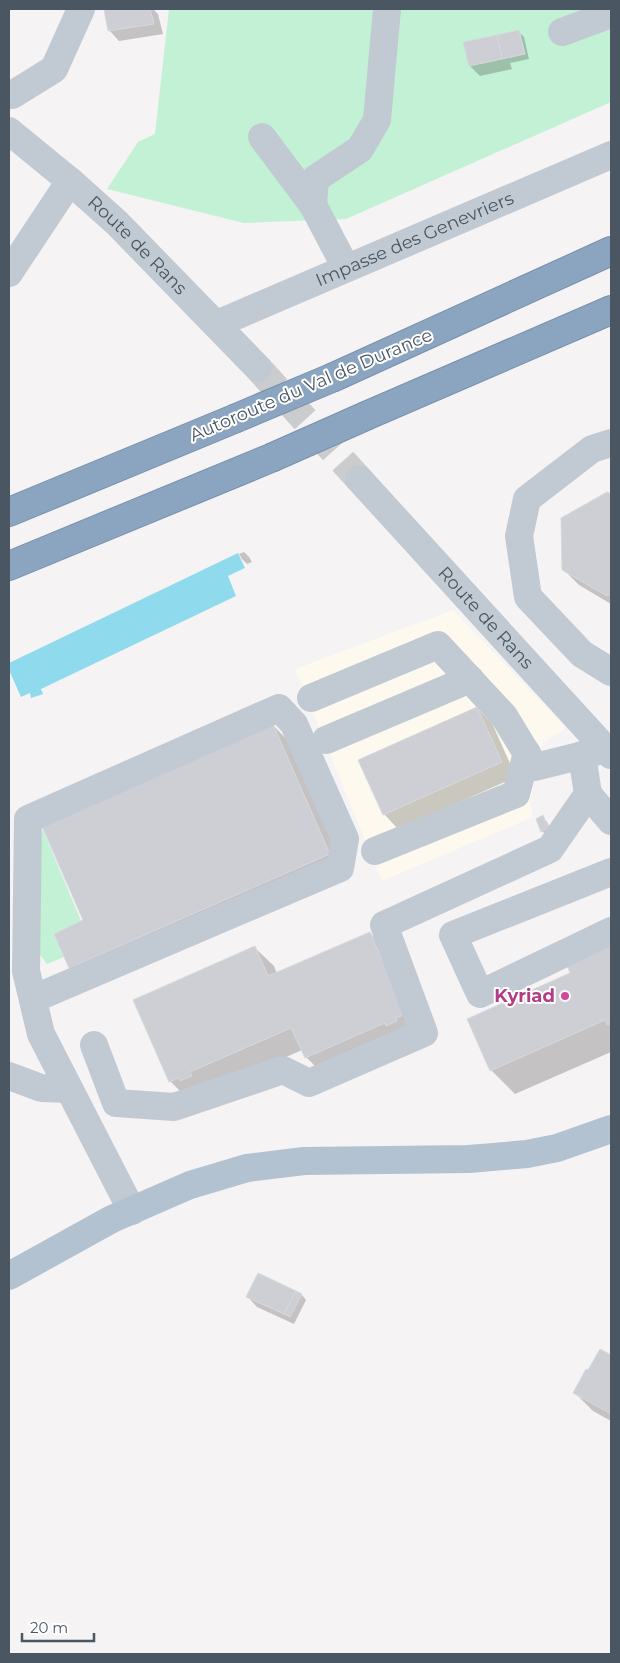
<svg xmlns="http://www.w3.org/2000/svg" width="620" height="1663" viewBox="0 0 620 1663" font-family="Montserrat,sans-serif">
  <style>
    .commercial { fill: #fdf9ef }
    .green { fill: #c3f1d5 }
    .water { fill: #90daee }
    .shadow { fill: #0003 }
    .building { fill: #cdcfd5; stroke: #d7d9de }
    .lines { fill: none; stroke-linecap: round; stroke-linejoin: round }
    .minor-tunnel { stroke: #caccce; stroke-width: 28; stroke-dasharray: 28 14; stroke-linecap: butt }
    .highway-casing { stroke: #7690ad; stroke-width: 30 }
    .minor { stroke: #c1cad2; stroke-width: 28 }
    .major { stroke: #b3c2d1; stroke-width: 28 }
    .highway { stroke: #8ba5c1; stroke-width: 28 }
    .highway-bridge-casing { stroke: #7690ad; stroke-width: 30; stroke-linecap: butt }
    .highway-bridge { stroke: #8ba5c1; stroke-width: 28 }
    .hotel-dot { fill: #d1479c; stroke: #fff; stroke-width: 2 }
    .labels { text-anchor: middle; stroke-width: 4; stroke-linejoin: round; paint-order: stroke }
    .street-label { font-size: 18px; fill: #4a5661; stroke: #fff }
    .hotel-label { font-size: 18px; font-weight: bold; fill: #b23c85; stroke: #fff; text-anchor: end }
  </style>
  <rect width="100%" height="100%" fill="#f5f3f3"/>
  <polygon class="commercial" points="453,610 566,728 543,743 530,803 533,817 382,881 295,669"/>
  <g class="green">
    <polygon points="169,9 611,9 611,102 346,219 244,223 107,189 138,142 155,134"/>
    <polygon points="43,830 81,921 54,934 64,957 47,964 38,952 35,843"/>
  </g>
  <polygon class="water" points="238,553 245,568 228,576 236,596 41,689 43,694 31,698 30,693 21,697 9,670 9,663"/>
  <g class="shadow">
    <polygon points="113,9 153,9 158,14 163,34 119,41 109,30 106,10"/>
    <polygon points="519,32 524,37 529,59 510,63 512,69 480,76 470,66"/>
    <polygon points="607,493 611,496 611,604 579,585 564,570"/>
    <polygon points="244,552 249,557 252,562 247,564 242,559 239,554"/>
    <polygon points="477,708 492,723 516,777 398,829 384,814"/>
    <polygon points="272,724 290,743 347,872 89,986 70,968 55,935 85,921"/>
    <polygon points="543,817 547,822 552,833 547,836 542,831"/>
    <polygon points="370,933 388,952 424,1032 325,1076 306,1057 302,1050 189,1100 170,1081 255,948 274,966 277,974"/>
    <polygon points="611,947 611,1052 515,1094 491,1070 469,1019 572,973"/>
    <polygon points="258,1275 302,1295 306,1300 294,1324 257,1307 247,1296"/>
    <polygon points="600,1350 611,1357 611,1421 593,1411 574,1392 588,1372"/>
  </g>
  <g class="building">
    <polygon points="104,9 150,9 154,24 108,31"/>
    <polygon points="519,30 525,54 502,59 497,35"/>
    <polygon points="497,35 502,59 469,66 463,42"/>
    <polygon points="607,492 611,494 611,594 607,596 562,570 561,518"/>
    <polygon points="477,707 502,762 383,815 358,760"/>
    <polygon points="272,722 330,854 69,968 54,934 83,920 41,824"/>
    <polygon points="543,815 548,828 541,832 536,819"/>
    <polygon points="370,932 406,1014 396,1018 397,1021 386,1026 385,1023 305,1058 291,1028 190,1072 192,1076 180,1081 179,1078 169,1082 133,1000 255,946 268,976"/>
    <polygon points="611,945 611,1023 607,1025 605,1020 490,1071 467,1019 570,973 567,965"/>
    <polygon points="258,1273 296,1291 284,1314 246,1297"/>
    <polygon points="296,1291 302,1294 290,1317 284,1314"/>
    <polygon points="600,1349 611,1355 611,1414 573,1393 586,1369 588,1370"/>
  </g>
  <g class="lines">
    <polyline class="minor-tunnel" points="258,368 359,479"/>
    <defs>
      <g id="highway">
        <polyline points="334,377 611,251"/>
        <polyline points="368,415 611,310"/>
        <polyline points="9,512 234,419"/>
        <polyline points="9,566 271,458"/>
      </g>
    </defs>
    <use href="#highway" class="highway-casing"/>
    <g class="minor">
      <polyline points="562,32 611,14"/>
      <polyline points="12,95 54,69 81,9"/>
      <path id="s1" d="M9,131L70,181L117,223L258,368"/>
      <polyline points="262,137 313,205 346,268"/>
      <polyline points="313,205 315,179 360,149 377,120 387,9"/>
      <polyline points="9,273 70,181"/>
      <path id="s2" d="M217,324L611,155"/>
      <polyline points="611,443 592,449 527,499 519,536 528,597 582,654 611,672"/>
      <path id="s3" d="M359,479L611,755"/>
      <polyline points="311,698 438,645 504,716 535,767 599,751"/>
      <polyline points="326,740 470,679"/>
      <polyline points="588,794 611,821"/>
      <polyline points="375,851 516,794 527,753"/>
      <polyline points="611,872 453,935 480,994 611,931"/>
      <polyline points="33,999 340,868 345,839 294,724 279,708 28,819 26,971 41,1034 132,1211"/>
      <polyline points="94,1045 116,1103 174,1107 283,1070 309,1083 424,1033 384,925 550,849 588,794 582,755"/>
      <polyline points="9,1076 41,1088 69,1089"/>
    </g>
    <polyline class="major" points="9,1276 112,1219 190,1185 247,1168 304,1161 469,1159 527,1154 557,1148 611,1129"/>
    <use href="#highway" class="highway"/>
    <defs>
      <g id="highway-bridge">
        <polyline points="234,419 334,377"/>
        <polyline points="271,458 368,415"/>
      </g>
    </defs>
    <use href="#highway-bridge" class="highway-bridge-casing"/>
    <use href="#highway-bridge" class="highway-bridge"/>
  </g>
  <circle class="hotel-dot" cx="565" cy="996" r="5"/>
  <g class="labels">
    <g class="street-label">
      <text dy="6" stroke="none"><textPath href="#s2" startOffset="215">Impasse des Genevriers</textPath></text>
      <text dy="6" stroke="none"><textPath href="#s1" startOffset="172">Route de Rans</textPath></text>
      <text transform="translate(311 385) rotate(-23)" y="6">Autoroute du Val de Durance</text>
      <text dy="6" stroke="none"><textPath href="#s3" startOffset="188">Route de Rans</textPath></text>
    </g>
    <g class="hotel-label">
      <text x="555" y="1002">Kyriad</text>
    </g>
  </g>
  <rect width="620" height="1663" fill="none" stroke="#4a5661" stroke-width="20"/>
  <path d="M22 1633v8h72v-8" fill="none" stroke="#4a5661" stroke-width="2.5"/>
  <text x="30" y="1633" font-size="15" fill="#4a5661" stroke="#ffffff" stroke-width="4" paint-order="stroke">20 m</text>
</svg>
